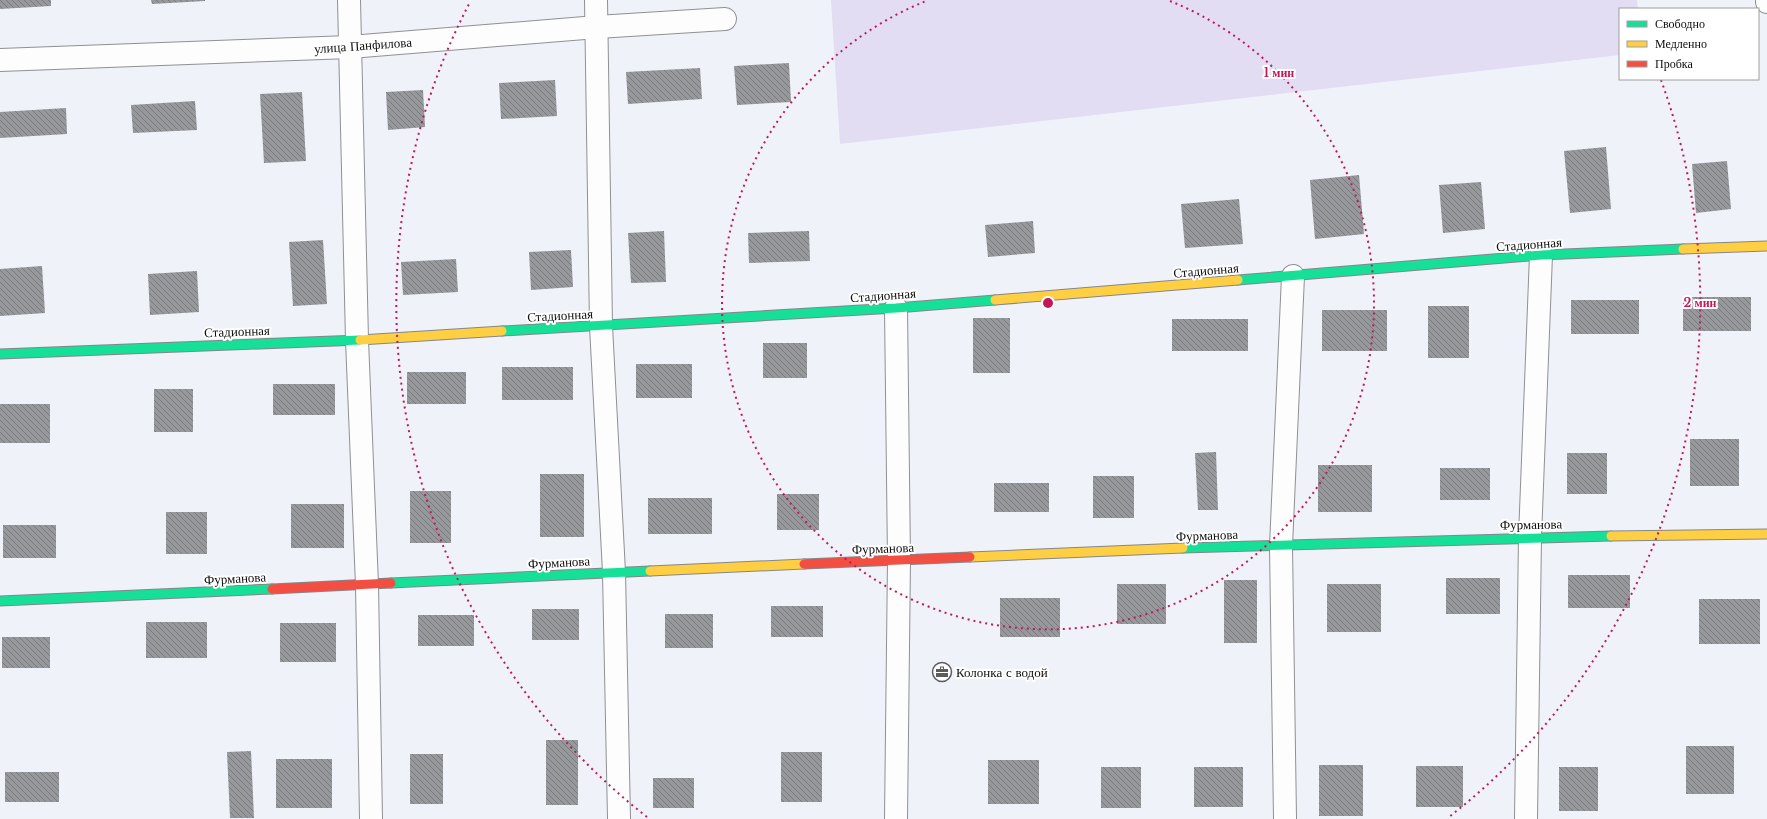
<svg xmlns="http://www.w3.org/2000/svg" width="1767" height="819" viewBox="0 0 1767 819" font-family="'Libre Baskerville',serif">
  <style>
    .pitch { fill: #e2ddf2 }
    .building { fill: url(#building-back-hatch) }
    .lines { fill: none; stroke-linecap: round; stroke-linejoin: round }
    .street-casing { stroke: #8f9093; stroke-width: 24 }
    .fast-casing { stroke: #85868a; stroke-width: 11 }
    .slow-casing { stroke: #85868a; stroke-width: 11 }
    .jam-casing { stroke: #85868a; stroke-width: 11 }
    .street { stroke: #fdfdfe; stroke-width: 22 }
    .fast { stroke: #16e098; stroke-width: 9 }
    .slow { stroke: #ffcf43; stroke-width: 9 }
    .jam { stroke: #f24e42; stroke-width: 9 }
    .ring { fill: none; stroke: #c2185b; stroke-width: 2; stroke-dasharray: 2 4 }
    .labels { text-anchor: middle; stroke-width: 4; stroke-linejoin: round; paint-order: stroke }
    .street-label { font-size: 13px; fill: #0c0c0c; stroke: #fff }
    .poi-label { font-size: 13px; fill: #0c0c0c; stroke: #fff; text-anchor: start }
    .centre { fill: #c2185b; stroke: #fff; stroke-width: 2 }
    .ring-label { font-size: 12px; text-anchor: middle; font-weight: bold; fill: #c2185b; stroke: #fff; stroke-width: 4; stroke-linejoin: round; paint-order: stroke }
  </style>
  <defs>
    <pattern id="building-back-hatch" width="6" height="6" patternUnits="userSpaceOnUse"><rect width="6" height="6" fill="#96989c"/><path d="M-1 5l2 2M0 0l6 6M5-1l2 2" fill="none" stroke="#797a7e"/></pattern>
  </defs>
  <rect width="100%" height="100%" fill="#f0f2fa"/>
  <polygon class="pitch" points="831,0 1637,0 1638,9 1620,9 1620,55 840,144"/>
  <g class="building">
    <polygon points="0,0 51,0 51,6 0,9"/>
    <polygon points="151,0 205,0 205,1 152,4"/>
    <polygon points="789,63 791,102 737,105 734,66"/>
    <polygon points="700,68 702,99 628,104 626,72"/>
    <polygon points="555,80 557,116 501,119 499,83"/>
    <polygon points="423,90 425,127 388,130 386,92"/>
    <polygon points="302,92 306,161 264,163 260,94"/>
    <polygon points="195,101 197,130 133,133 131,105"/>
    <polygon points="66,108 67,134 0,138 0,112"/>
    <polygon points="1606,147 1611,209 1570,213 1564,151"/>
    <polygon points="1727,161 1731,209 1696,213 1692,164"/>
    <polygon points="1359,175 1364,234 1315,239 1310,180"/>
    <polygon points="1481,182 1485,229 1443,233 1439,185"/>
    <polygon points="1239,199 1243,244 1185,248 1181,204"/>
    <polygon points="1033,221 1035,253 988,257 985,225"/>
    <polygon points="664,231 666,282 631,283 628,233"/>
    <polygon points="809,231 810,261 749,263 748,233"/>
    <polygon points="323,240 327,304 293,306 289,242"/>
    <polygon points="571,250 573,287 531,290 529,252"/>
    <polygon points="456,259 458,292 403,295 401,262"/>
    <polygon points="42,266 45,313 0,316 0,269"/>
    <polygon points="197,271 199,312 150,315 148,274"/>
    <rect x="1683" y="297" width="68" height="34"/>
    <rect x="1571" y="300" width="68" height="34"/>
    <rect x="1428" y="306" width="41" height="52"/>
    <rect x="1322" y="310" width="65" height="41"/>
    <rect x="973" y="318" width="37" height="55"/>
    <rect x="1172" y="319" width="76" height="32"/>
    <rect x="763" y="343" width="44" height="35"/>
    <rect x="636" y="364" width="56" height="34"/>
    <rect x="502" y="367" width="71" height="33"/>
    <rect x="407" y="372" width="59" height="32"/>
    <rect x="273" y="384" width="62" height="31"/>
    <rect x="154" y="389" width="39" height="43"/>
    <rect x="0" y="404" width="50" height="39"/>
    <rect x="1690" y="439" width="49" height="47"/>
    <polygon points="1216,452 1218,510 1198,510 1195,453"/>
    <rect x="1567" y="453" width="40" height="41"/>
    <rect x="1318" y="465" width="54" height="47"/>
    <rect x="1440" y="468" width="50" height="32"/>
    <rect x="540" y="474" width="44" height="63"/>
    <rect x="1093" y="476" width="41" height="42"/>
    <rect x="994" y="483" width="55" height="29"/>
    <rect x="410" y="491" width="41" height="52"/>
    <rect x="777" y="494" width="42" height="36"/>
    <rect x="648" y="498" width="64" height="36"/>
    <rect x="291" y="504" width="53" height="44"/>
    <rect x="166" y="512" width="41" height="42"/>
    <rect x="3" y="525" width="53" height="33"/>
    <rect x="1568" y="575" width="62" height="33"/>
    <rect x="1446" y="578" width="54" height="36"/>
    <rect x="1224" y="580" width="33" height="63"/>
    <rect x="1117" y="584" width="49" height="40"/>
    <rect x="1327" y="584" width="54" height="48"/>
    <rect x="1000" y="598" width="60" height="39"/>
    <rect x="1699" y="599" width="61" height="45"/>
    <rect x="771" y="606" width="52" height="31"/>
    <rect x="532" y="609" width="47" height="31"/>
    <rect x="665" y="614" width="48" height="34"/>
    <rect x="418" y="615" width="56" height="31"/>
    <rect x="146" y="622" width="61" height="36"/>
    <rect x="280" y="623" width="56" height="39"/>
    <rect x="2" y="637" width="48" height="31"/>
    <rect x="546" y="740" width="32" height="65"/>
    <rect x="1686" y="746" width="48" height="48"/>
    <polygon points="251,751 254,818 230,818 227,752"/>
    <rect x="781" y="752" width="41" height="50"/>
    <rect x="410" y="754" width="33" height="50"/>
    <rect x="276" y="759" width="56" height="49"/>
    <rect x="988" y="760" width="51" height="44"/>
    <rect x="1319" y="765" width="44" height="51"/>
    <rect x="1416" y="766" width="47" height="41"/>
    <rect x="1101" y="767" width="40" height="41"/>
    <rect x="1194" y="767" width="49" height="40"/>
    <rect x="1559" y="767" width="39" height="44"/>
    <rect x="5" y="772" width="54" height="30"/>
    <rect x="653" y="778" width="41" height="30"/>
  </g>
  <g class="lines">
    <defs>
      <g id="street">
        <polyline points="349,0 357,340 367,585 371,819"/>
        <polyline points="596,0 601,326 614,572 619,819"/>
        <polyline points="1767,0 1767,2"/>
        <polyline points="0,60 350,47 597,27 725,19"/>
        <polyline points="896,308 899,560 896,819"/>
        <polyline points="1285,819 1281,546 1293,276"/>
        <polyline points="1526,819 1530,537 1541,255"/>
      </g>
      <g id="fast">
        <polyline points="1238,280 1541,255 1683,249"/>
        <polyline points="502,331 896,308 995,300"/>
        <polyline points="0,354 360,340"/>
        <polyline points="1183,548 1611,536"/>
        <polyline points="391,583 650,571"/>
        <polyline points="0,601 272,589"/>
      </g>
      <g id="slow">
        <polyline points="1683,249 1767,246"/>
        <polyline points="995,300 1238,280"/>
        <polyline points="360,340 502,331"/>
        <polyline points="1611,536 1767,534"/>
        <polyline points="970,557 1183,548"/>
        <polyline points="650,571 804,564"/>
      </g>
      <g id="jam">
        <polyline points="804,564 970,557"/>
        <polyline points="272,589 391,583"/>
      </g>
    </defs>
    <use href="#street" class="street-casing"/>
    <use href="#fast" class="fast-casing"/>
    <use href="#slow" class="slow-casing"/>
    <use href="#jam" class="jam-casing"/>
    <use href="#street" class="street"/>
    <use href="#fast" class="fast"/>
    <use href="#slow" class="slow"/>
    <use href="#jam" class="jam"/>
  </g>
  <g class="ring">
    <path d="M1170 1A326 326 0 1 1 926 1"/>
    <path d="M647 817A652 652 0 0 1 470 2M1661 80A652 652 0 0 1 1449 817"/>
  </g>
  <defs>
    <symbol id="office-ring" viewBox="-11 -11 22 22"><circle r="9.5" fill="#fff" stroke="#5c5c5f" stroke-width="1.5"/><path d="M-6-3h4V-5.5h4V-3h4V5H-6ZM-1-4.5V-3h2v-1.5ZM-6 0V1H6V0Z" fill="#5c5c5f"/></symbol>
  </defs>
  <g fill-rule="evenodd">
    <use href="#office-ring" x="931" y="661" width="22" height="22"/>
  </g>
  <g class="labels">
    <g class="street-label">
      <text transform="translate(363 45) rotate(-4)" y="5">улица Панфилова</text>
      <text transform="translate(1529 244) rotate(-4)" y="5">Стадионная</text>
      <text transform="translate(1206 270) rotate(-5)" y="5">Стадионная</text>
      <text transform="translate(883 295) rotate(-4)" y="5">Стадионная</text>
      <text transform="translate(560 315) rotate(-3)" y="5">Стадионная</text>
      <text transform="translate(237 331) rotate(-2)" y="5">Стадионная</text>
      <text transform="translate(1531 524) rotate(-1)" y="5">Фурманова</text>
      <text transform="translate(1207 535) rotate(-2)" y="5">Фурманова</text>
      <text transform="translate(883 548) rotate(-2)" y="5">Фурманова</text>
      <text transform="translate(559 562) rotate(-3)" y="5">Фурманова</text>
      <text transform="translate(235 578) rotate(-3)" y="5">Фурманова</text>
    </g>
    <g class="poi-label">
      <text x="956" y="677">Колонка с водой</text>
    </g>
  </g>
  <circle cx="1048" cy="303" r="6" class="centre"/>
  <g class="ring-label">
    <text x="1279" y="77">1 мин</text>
    <text x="1700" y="307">2 мин</text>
  </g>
  <rect x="1619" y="8" width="140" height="72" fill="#ffffff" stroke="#9e9e9e"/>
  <rect x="1627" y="21" width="20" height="6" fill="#16e098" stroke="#9e9e9e"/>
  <text x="1655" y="28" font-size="12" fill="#0c0c0c">Свободно</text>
  <rect x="1627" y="41" width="20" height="6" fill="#ffcf43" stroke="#9e9e9e"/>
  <text x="1655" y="48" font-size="12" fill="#0c0c0c">Медленно</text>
  <rect x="1627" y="61" width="20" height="6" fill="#f24e42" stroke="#9e9e9e"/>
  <text x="1655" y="68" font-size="12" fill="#0c0c0c">Пробка</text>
</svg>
